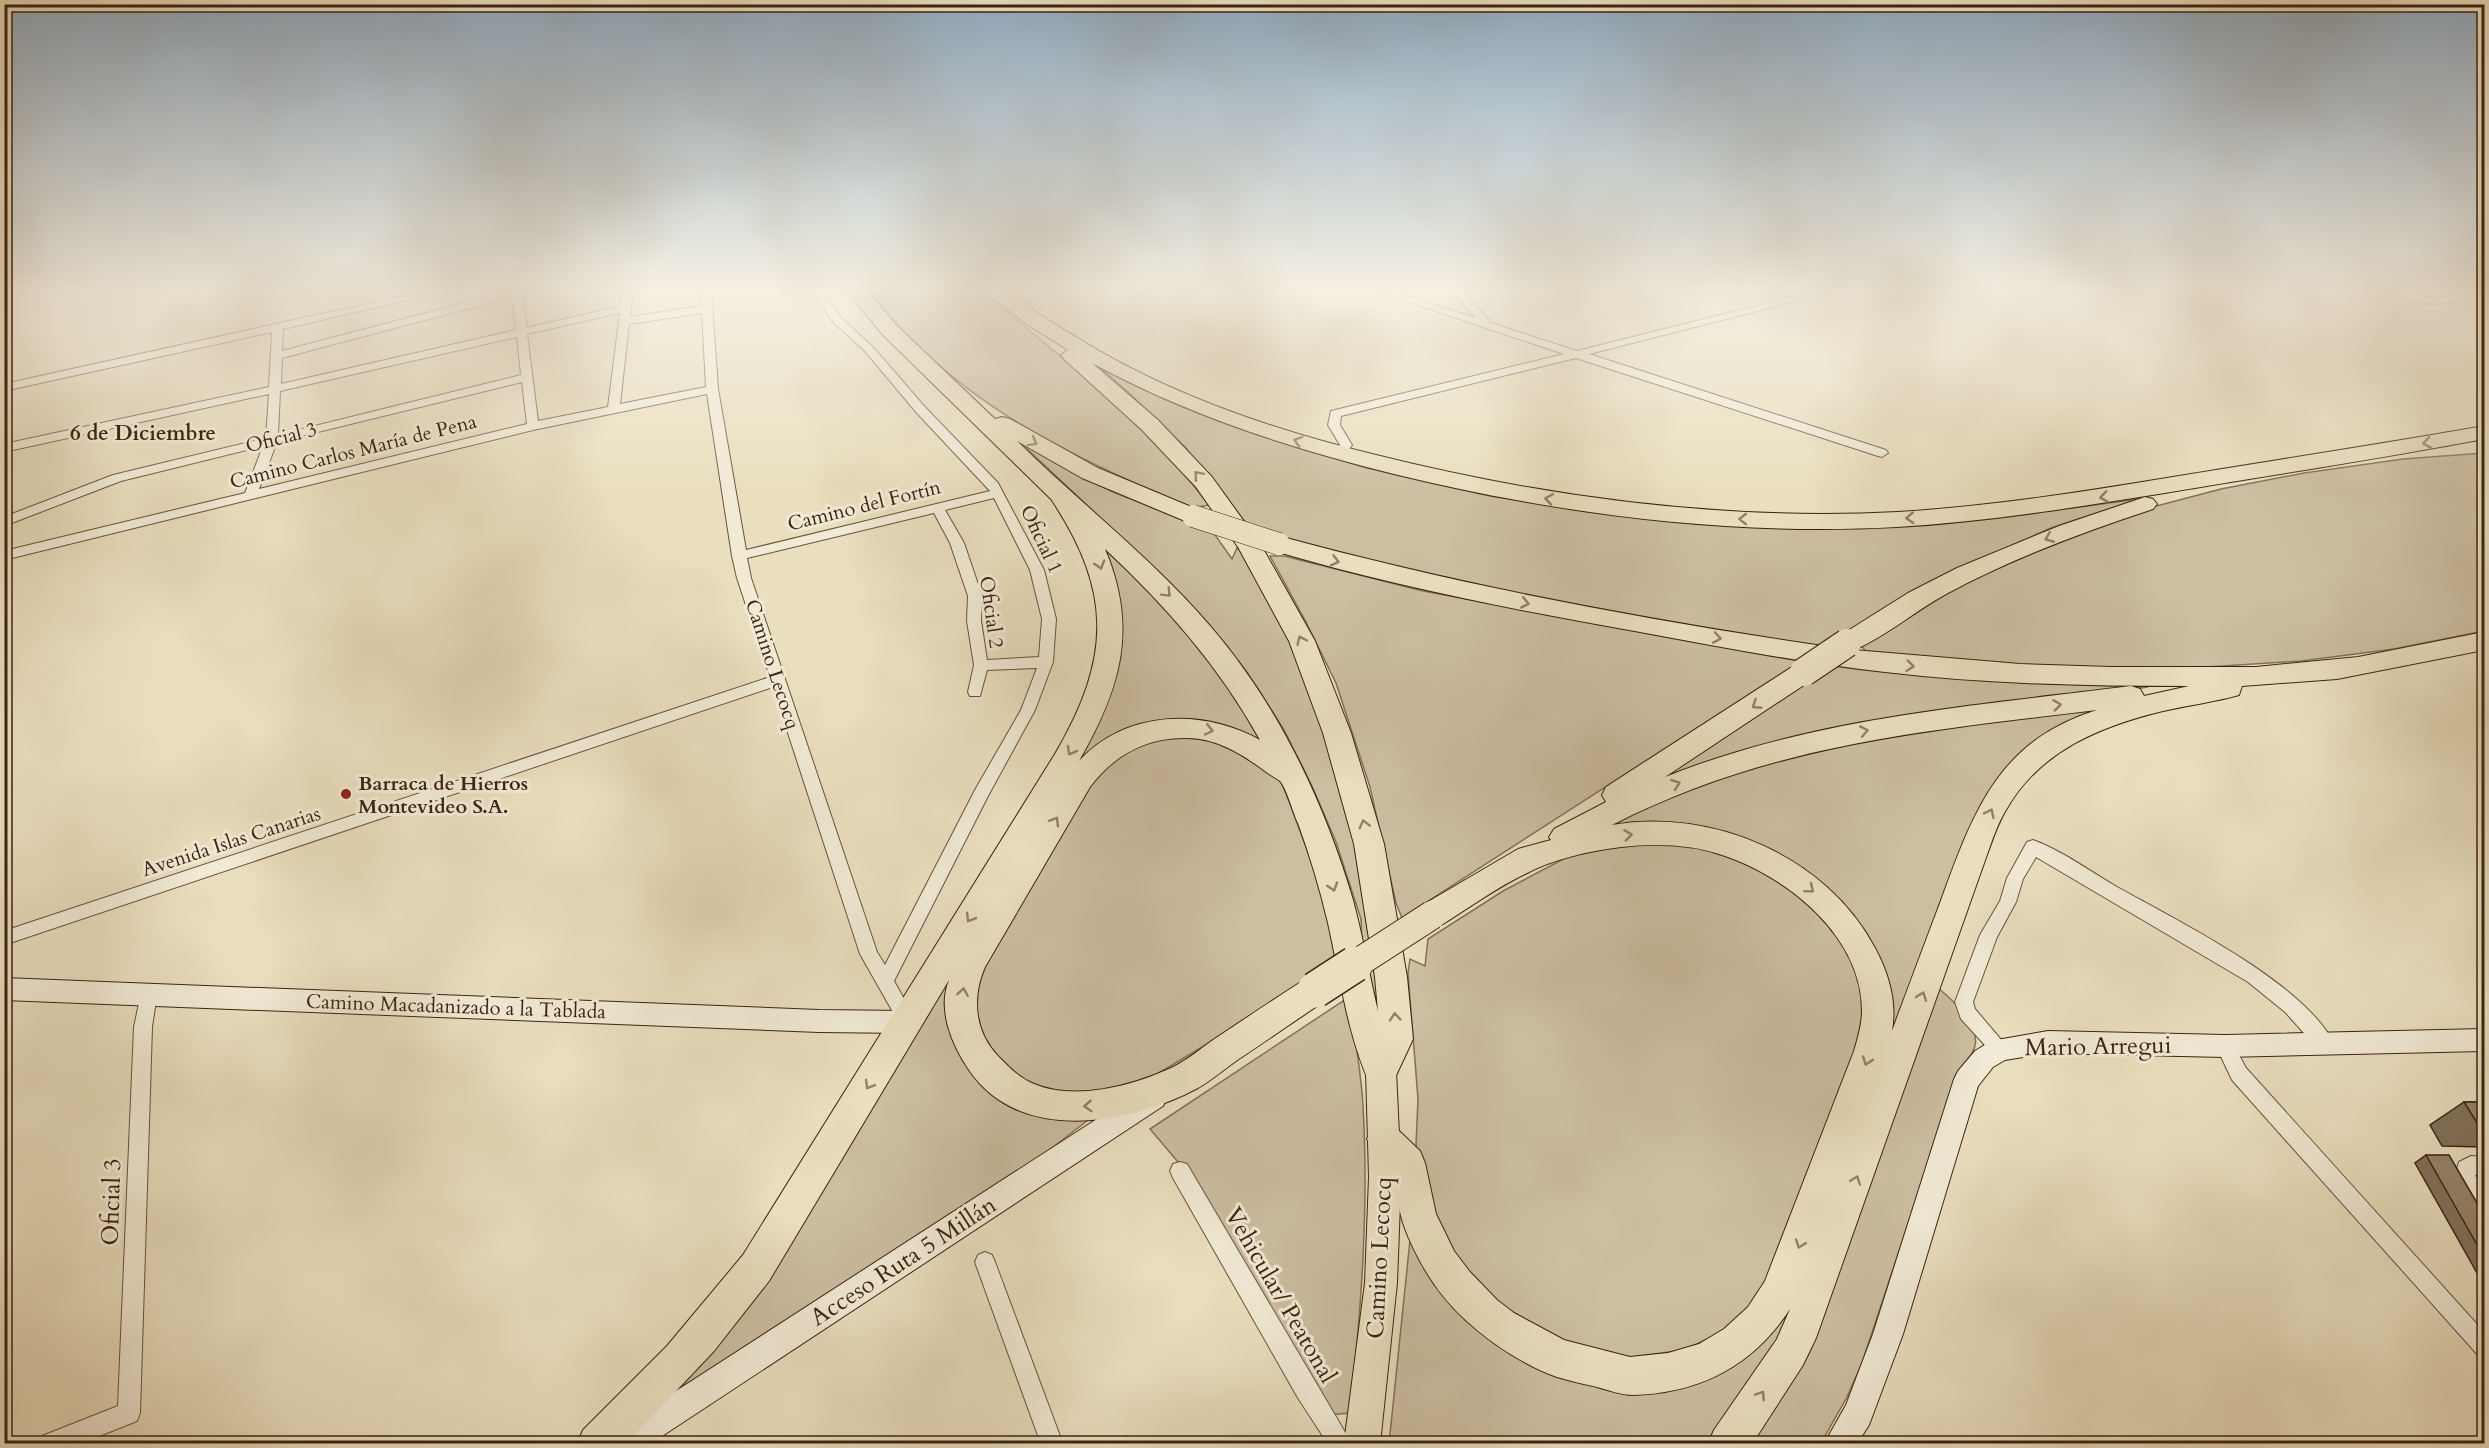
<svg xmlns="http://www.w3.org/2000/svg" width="2489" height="1448" viewBox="0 0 2489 1448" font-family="Cardo,serif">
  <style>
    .green { fill: #ccbea1; stroke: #84705a; stroke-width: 1.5 }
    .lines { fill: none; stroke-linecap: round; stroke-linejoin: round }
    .street-casing { stroke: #67523e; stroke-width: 2 }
    .secondary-casing { stroke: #3c2313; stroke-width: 2 }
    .primary-casing { stroke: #3c2313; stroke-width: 2 }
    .highway-casing { stroke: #3c2313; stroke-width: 2 }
    .street { fill: #f1ead5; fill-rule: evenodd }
    .secondary { fill: #f1ead5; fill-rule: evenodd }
    .primary { fill: #e9debe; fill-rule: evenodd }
    .highway { fill: #e9debe; fill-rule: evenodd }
    .highway-bridge-far2-casing { stroke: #3c2313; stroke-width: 23; stroke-linecap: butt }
    .highway-bridge-far1-casing { stroke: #3c2313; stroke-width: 30; stroke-linecap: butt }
    .highway-bridge-casing { stroke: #3c2313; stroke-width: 38; stroke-linecap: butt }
    .highway-bridge-far2 { stroke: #e9debe; stroke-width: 22 }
    .highway-bridge-far1 { stroke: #e9debe; stroke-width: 28 }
    .highway-bridge { stroke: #e9debe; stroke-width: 35 }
    .wall { fill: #81725d; stroke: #3c2313; stroke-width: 1.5 }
    .building { fill: #96846c; stroke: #3c2313; stroke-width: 1.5 }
    .oneway { stroke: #928068 }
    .poi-dot { fill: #8f2418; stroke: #f1ead5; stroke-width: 2 }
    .labels { text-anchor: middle; stroke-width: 6; stroke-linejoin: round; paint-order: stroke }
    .street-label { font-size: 20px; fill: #3c2313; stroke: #f1ead5 }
    .poi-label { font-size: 20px; font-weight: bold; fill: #3c2313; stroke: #f1ead5; text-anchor: start }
    .neighbourhood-label { font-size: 21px; font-weight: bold; fill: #3c2313; stroke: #f1ead5 }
    .near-street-label { font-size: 24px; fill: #3c2313; stroke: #f1ead5 }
  </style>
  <rect width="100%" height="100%" fill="#e9debe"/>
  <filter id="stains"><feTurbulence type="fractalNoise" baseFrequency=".00333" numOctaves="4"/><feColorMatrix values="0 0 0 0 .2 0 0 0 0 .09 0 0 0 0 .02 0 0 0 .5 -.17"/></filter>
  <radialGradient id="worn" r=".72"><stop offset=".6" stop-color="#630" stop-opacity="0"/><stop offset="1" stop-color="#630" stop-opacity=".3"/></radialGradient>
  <g class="green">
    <path d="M868,288H978L1088,379L1139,426L1180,468L1209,505L1194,508C1072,458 947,399 868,288Z"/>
    <polygon points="1090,359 1291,445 1367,468 1490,496 1580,510 1945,522 1997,518 2139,499 2051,528 1953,571 1822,649 1464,584 1307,546 1249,527 1186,448 1128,392"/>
    <polygon points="1021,443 1111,491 1213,532 1232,559 1237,548 1242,552 1290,639 1338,770 1366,898 1382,1032 1362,946 1361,919 1336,842 1312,786 1283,728 1246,671 1185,598"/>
    <polygon points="2484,453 2484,631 2394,649 2301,661 2207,667 2051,668 1868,654 1859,643 2000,563 2145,509 2221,489 2304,473 2403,459"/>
    <polygon points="1103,540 1183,619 1270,745 1247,735 1118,738 996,908 963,1054 1092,1117 1039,1158 735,1355 654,1404 1083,750 1110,570"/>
    <polygon points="1270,556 1284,556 1423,591 1801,661 1402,918 1396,903 1370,787 1336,683 1306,622"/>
    <polygon points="1832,665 2007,682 2148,687 2051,701 1628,793"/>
    <polygon points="2111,704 2016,765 1786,1330 1710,1443 1389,1444 1410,1240 1414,1243 1418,1257 1431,1277 1518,1351 1730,1363 1885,1003 1794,868 1605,826 1697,784 1813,748"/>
    <polygon points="1172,732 1241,744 1282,783 1345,951 1318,977 1139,1085 1106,1097 1029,1089 981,1046 972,991 979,967 1108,757"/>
    <polygon points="1652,839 1744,857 1812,900 1861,973 1865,1035 1768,1283 1754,1305 1730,1328 1684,1350 1631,1357 1558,1343 1469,1283 1419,1191 1416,1145 1418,1099 1408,973 1410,959 1425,966 1428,939 1503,891 1569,856"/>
    <path d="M1938,988C1952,999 1980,1026 1975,1046C1972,1057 1962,1069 1956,1079L1862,1363L1847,1397L1821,1443L1745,1444Z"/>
    <path d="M1349,997C1354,1033 1361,1070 1363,1106C1369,1209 1361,1311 1350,1413L1327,1415L1184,1169L1150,1129Z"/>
  </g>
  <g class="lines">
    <defs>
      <g id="street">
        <path d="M439,288H459L283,329L282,351L521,288H539L522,294L527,328L620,306L623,288H633L630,317L702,306L701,288H711L718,389L746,550L990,491L916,412L865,351L833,322L811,288H821L841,318L873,347L924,406L998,483L1044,570L1056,619L1053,662L1035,710L988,796L894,981L917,1022L914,1028L908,1030L902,1028L860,954L773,687L4,945V931L770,677L737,578L732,556L707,394L533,430L4,560V551L245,493L263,446L121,481L4,526V517L113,475L266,438L269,394L4,452V444L269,387L272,332L4,391V384ZM512,297L516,330L281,384L282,358ZM620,313L608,407L538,421L527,334ZM702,313L706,387L620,404L629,324ZM517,337L521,375L278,435L280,391ZM522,382L527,424L259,489L277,442ZM994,498L1030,570L1042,619L1039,657L987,660L981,621L982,596L964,543L945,510ZM934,513L950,543L968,596L967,621L974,665L968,692L970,696H980L987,670L1037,668L1021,710L975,790L885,965L877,952L751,578L747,558Z"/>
        <polygon points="1367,288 1383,288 1475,318 1450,288 1461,288 1491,323 1577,351 1828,288 1847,288 1589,354 1886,450 1888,453 1882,457 1878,456 1576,358 1341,416 1340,425 1352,445 1344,456 1336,456 1334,453 1340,445 1328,425 1331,411 1564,354"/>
        <path d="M2389,288C2403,288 2412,295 2426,297C2445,299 2465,294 2484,291V297C2454,303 2414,312 2389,288Z"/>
        <path d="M2033,840C2061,850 2091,872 2117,887C2176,920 2306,984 2334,1044L2331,1050L2325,1052L2319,1050L2285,1012L2248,982L2036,857L2023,879L2016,902L1997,937L1973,1002L1975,1009L2009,1049L2006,1055L2000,1057L1994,1055L1961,1019L1955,1002L1980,935L2000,901L2007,878L2027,842Z"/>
        <polygon points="148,986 154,989 157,994 152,1027 140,1413 137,1421 79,1444 39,1444 42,1436 118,1406 134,1027 142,989"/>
        <polygon points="2225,1038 2231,1040 2246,1068 2484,1332 2484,1357 2477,1354 2232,1080 2216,1046 2219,1040"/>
        <polygon points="2471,1156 2484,1157 2484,1175 2475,1175 2484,1193 2484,1222 2477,1219 2455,1175 2459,1162"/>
        <polygon points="1180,1162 1187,1164 1352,1444 1328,1444 1298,1398 1173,1178 1170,1171 1173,1164"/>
        <polygon points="985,1252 992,1255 995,1262 1063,1444 1041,1444 975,1262 978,1255"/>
      </g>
      <g id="secondary">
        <polygon points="4,978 819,1010 908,1011 917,1014 921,1022 917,1030 908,1033 819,1032 4,1000"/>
        <polygon points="2484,1029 2484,1051 2225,1057 2048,1053 2005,1060 1993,1067 1978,1086 1903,1334 1869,1425 1857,1444 1824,1444 1846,1405 1873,1334 1954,1079 1958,1071 1975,1051 1991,1041 2048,1031 2225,1035"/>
        <polygon points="1154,1085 1163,1088 1167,1097 1163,1106 650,1444 607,1444 611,1433 1145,1088"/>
      </g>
      <polygon id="primary" points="1381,1058 1391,1061 1396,1071 1401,1177 1397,1283 1380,1444 1344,1444 1365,1283 1369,1177 1366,1071 1371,1061"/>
      <g id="highway">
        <path d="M845,288H865L896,325L995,419L1002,417L1010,419L1098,468L1201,511L1205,516L1201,521L1193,523L1185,521L1082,478L1017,441C1081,504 1153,559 1211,627C1278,705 1324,802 1353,900C1363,937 1369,974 1378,1011L1375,977L1354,844L1323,733L1289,641L1238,547L1196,487L1142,430L1064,359L1061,355L1068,350L1025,323L981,288C988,288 999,287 1005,289C1016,293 1027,305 1036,312C1049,321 1063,329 1076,337C1165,393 1270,429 1372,454C1543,497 1721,521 1898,512C1997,506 2094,490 2191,474C2289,458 2387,443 2484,426V439C2388,457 2292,472 2195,488C2096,504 1998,521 1897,527C1728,536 1558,514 1394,474C1290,448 1187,415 1092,363L1158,420L1212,477L1261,545L1315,641L1351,733L1384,844L1407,977L1413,1039L1393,1082L1381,1086L1369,1082C1347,1032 1340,977 1328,923C1320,889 1310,856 1298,823C1293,813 1287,789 1280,781C1278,779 1272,776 1269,774C1245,756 1218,738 1187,738C1147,737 1114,755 1090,787L985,967C972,997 974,1031 998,1056C1009,1067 1019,1078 1034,1084C1075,1101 1132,1086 1171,1068C1186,1061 1199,1050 1213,1040C1243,1020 1273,1000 1304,980L1315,976L1326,980L1331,990L1326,1000C1296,1020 1266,1041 1236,1061C1223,1070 1212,1080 1198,1088C1130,1124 1020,1145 969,1070C952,1045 937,1010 949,980L769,1281L714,1351L626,1444H577L583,1430L667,1346L743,1255L1055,754C1111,658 1113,592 1051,499L882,334ZM1105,549C1166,606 1219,666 1260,740C1202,708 1126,710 1079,761C1120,689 1139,630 1105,549Z"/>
        <path d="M2145,497L2153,499L2157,504L2153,509C2083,532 2013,558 1948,593C1916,610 1887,636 1854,650L2020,664L2111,667H2256L2358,657L2484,632V650L2337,679L2242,686L2239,695C2215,702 2188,705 2163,711C2101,726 2039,751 2006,810C1998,823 1993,838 1988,852L1816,1338L1803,1365L1752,1444H1708L1714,1430L1777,1339L1790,1309C1753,1366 1700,1393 1633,1395C1621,1395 1608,1390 1597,1387C1584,1384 1570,1381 1557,1377C1517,1363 1469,1329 1443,1296C1426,1275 1408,1242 1401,1216C1397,1202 1399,1183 1392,1171C1385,1159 1373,1154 1367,1139L1372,1128L1384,1123L1396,1128L1420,1151L1425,1163L1436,1214L1454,1251L1470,1272L1497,1300L1514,1313L1564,1340L1630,1357L1668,1353L1699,1344L1724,1329L1748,1307L1765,1281L1854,1051C1858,1038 1862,1024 1862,1011C1862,937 1789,878 1725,856C1692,844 1655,843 1621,847C1589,851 1553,859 1525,874C1496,888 1470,907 1443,924L1432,928L1421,924L1417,915L1421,906L1518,849L1551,840L1549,837L1554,829L1606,802L1602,795L1606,787L1795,665L1804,663L1813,665L1817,672L1813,679L1665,777C1814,717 1973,706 2131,686L2140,689L2144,696L2189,686C2087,686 1986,684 1885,672C1803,663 1722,647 1640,632C1516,610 1392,586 1271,550L1267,544L1271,538L1279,536C1462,586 1649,621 1837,648L1834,643L1838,637L1908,593L1957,568L2059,526ZM2097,710C1997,741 1973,813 1940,903C1924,945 1908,988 1892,1031C1897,1002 1889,974 1875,948C1826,856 1713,808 1612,825C1770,744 1924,731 2097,710Z"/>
      </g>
    </defs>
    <use href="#street" class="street-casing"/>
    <use href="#secondary" class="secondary-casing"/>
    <use href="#primary" class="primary-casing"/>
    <use href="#highway" class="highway-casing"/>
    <use href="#street" class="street"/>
    <use href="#secondary" class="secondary"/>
    <use href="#primary" class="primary"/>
    <use href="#highway" class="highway"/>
    <defs>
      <polyline id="highway-bridge-far2" points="1193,516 1279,544"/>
      <g id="highway-bridge-far1">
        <polyline points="1804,672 1847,643"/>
        <polyline points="1353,966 1432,915"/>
      </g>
      <polyline id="highway-bridge" points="1315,990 1355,964"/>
    </defs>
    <use href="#highway-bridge-far2" class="highway-bridge-far2-casing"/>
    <use href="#highway-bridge-far1" class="highway-bridge-far1-casing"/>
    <use href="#highway-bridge" class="highway-bridge-casing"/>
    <use href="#highway-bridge-far2" class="highway-bridge-far2"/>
    <use href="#highway-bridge-far1" class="highway-bridge-far1"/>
    <use href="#highway-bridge" class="highway-bridge"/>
  </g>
  <g class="wall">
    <polygon points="2464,1102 2484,1102 2484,1147 2442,1146 2430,1125"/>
    <polygon points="2426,1155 2484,1215 2484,1280 2481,1280 2415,1163"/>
  </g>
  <g class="building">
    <polygon points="2464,1102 2484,1102 2484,1123 2477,1123"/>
    <polygon points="2426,1155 2449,1155 2484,1215 2484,1257"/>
  </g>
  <defs><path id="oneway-chevron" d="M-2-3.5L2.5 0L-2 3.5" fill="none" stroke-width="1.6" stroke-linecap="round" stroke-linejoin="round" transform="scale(1.5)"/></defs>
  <g class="oneway">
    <use href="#oneway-chevron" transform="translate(1298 441) rotate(-162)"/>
    <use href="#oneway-chevron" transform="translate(1033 442) rotate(29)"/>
    <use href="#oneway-chevron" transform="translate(2427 443) rotate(170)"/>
    <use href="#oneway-chevron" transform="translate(1198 475) rotate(-131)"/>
    <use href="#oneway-chevron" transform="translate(2104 497) rotate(171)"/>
    <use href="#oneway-chevron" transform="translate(1549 499) rotate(-171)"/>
    <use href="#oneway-chevron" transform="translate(1910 518) rotate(177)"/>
    <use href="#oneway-chevron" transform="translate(1743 519) rotate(-179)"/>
    <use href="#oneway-chevron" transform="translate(2049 538) rotate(158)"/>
    <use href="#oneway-chevron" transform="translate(1335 561) rotate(14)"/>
    <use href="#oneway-chevron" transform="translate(1100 565) rotate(73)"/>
    <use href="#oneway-chevron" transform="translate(1167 593) rotate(45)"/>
    <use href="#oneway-chevron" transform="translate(1525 603) rotate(11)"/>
    <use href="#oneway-chevron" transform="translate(1717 638) rotate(10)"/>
    <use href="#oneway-chevron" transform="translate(1301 640) rotate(-115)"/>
    <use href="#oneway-chevron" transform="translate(1910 666) rotate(6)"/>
    <use href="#oneway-chevron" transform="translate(1756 705) rotate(147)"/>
    <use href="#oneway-chevron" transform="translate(2057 705) rotate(-7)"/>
    <use href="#oneway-chevron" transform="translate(1209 730) rotate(12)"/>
    <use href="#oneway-chevron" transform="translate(1864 731) rotate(-11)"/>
    <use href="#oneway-chevron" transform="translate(1071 751) rotate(119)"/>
    <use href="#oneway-chevron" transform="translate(1676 784) rotate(-20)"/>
    <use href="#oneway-chevron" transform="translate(1990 813) rotate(-64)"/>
    <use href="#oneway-chevron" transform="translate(1055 821) rotate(-59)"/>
    <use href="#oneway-chevron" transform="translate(1364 824) rotate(-104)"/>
    <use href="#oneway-chevron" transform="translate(1628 835) rotate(-7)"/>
    <use href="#oneway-chevron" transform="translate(1333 887) rotate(72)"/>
    <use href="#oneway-chevron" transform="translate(1810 889) rotate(39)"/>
    <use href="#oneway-chevron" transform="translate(970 918) rotate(121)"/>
    <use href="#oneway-chevron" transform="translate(963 992) rotate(-81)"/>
    <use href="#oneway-chevron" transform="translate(1922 996) rotate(-70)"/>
    <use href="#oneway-chevron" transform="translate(1395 1017) rotate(-95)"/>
    <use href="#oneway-chevron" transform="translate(1867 1061) rotate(109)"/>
    <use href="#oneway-chevron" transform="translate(869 1085) rotate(121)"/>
    <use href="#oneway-chevron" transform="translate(1088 1106) rotate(176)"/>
    <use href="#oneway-chevron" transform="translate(1856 1180) rotate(-70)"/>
    <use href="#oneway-chevron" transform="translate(1800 1244) rotate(110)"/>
    <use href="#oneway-chevron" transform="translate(1761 1395) rotate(-56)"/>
  </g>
  <linearGradient id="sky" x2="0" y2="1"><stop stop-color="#91abc0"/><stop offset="0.59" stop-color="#f5f0e2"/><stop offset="1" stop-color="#f5f0e2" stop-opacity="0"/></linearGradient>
  <rect width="2489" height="491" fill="url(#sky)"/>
  <circle class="poi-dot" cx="346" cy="794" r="6"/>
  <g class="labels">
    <g class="street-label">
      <text transform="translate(281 437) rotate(-14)" y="7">Oficial 3</text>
      <text transform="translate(353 451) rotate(-14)" y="7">Camino Carlos María de Pena</text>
      <text transform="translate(864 505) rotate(-14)" y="7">Camino del Fortín</text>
      <text transform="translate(1042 539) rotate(65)" y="7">Oficial 1</text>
      <text transform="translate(992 612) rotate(82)" y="7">Oficial 2</text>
      <text transform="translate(773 664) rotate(72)" y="7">Camino Lecocq</text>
      <text transform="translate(231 841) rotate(-18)" y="7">Avenida Islas Canarias</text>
      <text transform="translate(456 1006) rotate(2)" y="7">Camino Macadanizado a la Tablada</text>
    </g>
    <g class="poi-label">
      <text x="358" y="790">Barraca de Hierros<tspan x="358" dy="23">Montevideo S.A.</tspan></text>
    </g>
    <g class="neighbourhood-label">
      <text x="143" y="440">6 de Diciembre</text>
    </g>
    <g class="near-street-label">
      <text transform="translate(2098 1046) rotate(-1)" y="8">Mario Arregui</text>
      <text transform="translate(111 1202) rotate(-88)" y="8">Oficial 3</text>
      <text transform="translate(1379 1258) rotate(-87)" y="8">Camino Lecocq</text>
      <text transform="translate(903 1261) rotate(-33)" y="8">Acceso Ruta 5 Millán</text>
      <text transform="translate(1281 1295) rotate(60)" y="8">Vehicular/ Peatonal</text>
    </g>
  </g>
  <rect width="2489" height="1448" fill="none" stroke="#e9debe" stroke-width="24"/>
  <rect x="6" y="6" width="2477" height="1436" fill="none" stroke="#3c2313" stroke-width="3"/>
  <rect x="12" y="12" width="2465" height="1424" fill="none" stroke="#3c2313" stroke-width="1.5"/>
  <rect width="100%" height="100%" filter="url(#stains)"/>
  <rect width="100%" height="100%" fill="url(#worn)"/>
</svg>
